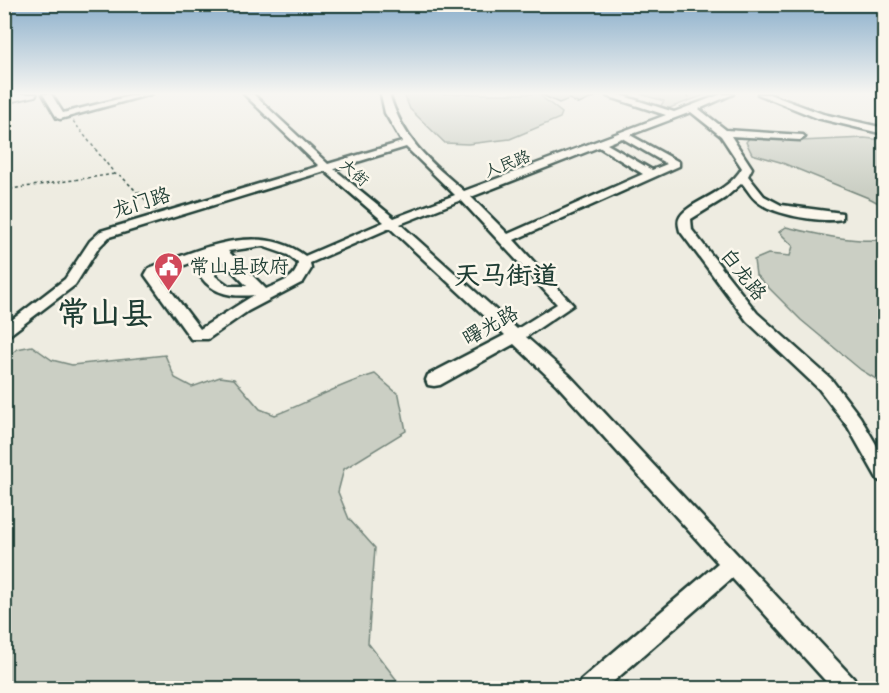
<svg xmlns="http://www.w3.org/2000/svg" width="889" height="693" viewBox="0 0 889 693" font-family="'Indie Flower','LXGW WenKai TC',sans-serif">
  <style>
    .green { fill: #cbcfc4; stroke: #75867c; stroke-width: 1.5 }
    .building { fill: #b4bbb0; stroke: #1f3d34; stroke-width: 1.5 }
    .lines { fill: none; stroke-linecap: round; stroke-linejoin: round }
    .minor-casing { stroke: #1f3d34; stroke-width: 5 }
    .major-casing { stroke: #1f3d34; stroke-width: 4 }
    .path-far1 { stroke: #1f3d34; stroke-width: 1.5; stroke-dasharray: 3 3; stroke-linecap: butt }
    .path { stroke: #1f3d34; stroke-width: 2; stroke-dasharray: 4 4; stroke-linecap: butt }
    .minor { fill: #fbf7ec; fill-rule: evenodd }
    .major { fill: #fbf7ec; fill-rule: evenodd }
    .labels { text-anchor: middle; stroke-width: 5; stroke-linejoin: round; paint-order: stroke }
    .far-street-label { font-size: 16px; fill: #1f3d34; stroke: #fbf7ec }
    .street-label { font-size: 20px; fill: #1f3d34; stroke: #fbf7ec }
    .poi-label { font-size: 20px; fill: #1f3d34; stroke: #fbf7ec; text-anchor: start }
    .district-label { font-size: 26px; font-weight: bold; fill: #1f3d34; stroke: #fbf7ec }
    .town-label { font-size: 32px; font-weight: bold; fill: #1f3d34; stroke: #fbf7ec }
  </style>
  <rect width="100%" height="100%" fill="#eeece1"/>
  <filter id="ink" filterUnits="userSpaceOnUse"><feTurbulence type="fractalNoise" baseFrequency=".0167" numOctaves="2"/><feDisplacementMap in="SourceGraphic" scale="12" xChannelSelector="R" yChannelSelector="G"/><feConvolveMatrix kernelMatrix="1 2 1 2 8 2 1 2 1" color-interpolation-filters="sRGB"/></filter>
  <g filter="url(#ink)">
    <g class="green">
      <polygon points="404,94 538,94 562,113 560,118 510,139 468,144 445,143 410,109"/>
      <polygon points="640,94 707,94 667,109 660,107 664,101"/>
      <polygon points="750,137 800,141 864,138 884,140 884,206 871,199 780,162 752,154 746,142"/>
      <path d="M786,227C819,235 850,242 884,240V384L861,370L801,320L756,275L754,260L768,254L790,256L793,246L779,232Z"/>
      <path d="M32,346L52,360L72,365L165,355L175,378L192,387L220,377L234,379L260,409L275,415C310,402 339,384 375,374L399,395L406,431L344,469L338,492L349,519L375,548L368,643L403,688H5V360L17,349Z"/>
    </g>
    <polygon class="building" points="540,94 601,94 579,104 569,99 559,103"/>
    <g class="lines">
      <defs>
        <g id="minor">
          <polygon points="43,94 51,94 63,113 138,94 151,94 60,119 57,118"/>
          <path d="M244,94H253L328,164L402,142L385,113L381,94H389C404,141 428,160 464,191L666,115L607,96L606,94H617L674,112L722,94H733L699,109L726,130L803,135L805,137L800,140L731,136L752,168L748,176L764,196L781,205L842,213V219C821,223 775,215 758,202C751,197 748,190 742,183L725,198L691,219L692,230L757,313L831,379L860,417L884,458V483L878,480L848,427L819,389L747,321L680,231C679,226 677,222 680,217C688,202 727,194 742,168L721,136L691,112L630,135L679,162V166L514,240L573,305L526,337L569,375L855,680L859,688H832L732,578L606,688H577L581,680L718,563L557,385L514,344L440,385L434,386L428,385L426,380L428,375L505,335L390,228L310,263L311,269L303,282L248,311L208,339H191L145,275L149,268C198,250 258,221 305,256L384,222L325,171L109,237L99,247L75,285L4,339V326L65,279L90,241L101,231L319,166ZM622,138L667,164L652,170L607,144ZM406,147L455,195L394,218L334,169ZM599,147L643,174L508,234L471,197ZM461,200L557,304L517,329L400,224ZM262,246L288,255L298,263C297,279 279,283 266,289L228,251ZM218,256L247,286H229L215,276ZM203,258L201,277C214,295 234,297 254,295L200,329L159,275Z"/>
          <polygon points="758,94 769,94 823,114 884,128 884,134 817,118"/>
        </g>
        <polygon id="major" points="18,94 37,94 35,96 4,103 4,96"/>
      </defs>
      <use href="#minor" class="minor-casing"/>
      <use href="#major" class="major-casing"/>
      <g class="path-far1">
        <polyline points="681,94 692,99"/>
        <polyline points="73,121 115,174 121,176 139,194"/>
        <polyline points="4,190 115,174"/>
      </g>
      <polyline class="path" points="138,192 156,210"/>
      <use href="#minor" class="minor"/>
      <use href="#major" class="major"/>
    </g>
  </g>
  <linearGradient id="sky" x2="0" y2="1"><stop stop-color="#8bafcb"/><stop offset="0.49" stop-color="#f7f6f2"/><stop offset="1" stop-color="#f7f6f2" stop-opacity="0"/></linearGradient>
  <rect width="889" height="191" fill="url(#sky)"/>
  <defs>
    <symbol id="civic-pin" viewBox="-11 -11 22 30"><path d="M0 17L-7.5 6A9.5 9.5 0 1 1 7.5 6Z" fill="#d1495b" stroke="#fbf7ec"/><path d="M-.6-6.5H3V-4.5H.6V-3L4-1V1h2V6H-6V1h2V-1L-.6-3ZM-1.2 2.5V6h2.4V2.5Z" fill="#fff"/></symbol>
  </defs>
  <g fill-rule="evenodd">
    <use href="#civic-pin" x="152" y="250" width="33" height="45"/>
  </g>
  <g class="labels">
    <g class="far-street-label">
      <text transform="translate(507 163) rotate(-21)" y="6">人民路</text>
      <text transform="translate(355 172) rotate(41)" y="6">大街</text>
    </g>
    <g class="street-label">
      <text transform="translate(141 202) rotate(-17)" y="7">龙门路</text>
      <text transform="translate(744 274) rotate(52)" y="7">白龙路</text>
      <text transform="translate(490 325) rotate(-29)" y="7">曙光路</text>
    </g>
    <g class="poi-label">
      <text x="189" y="273">常山县政府</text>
    </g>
    <g class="district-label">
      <text x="506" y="284">天马街道</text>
    </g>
    <g class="town-label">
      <text x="105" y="324">常山县</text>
    </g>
  </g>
  <rect width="889" height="693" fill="none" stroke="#fbf7ec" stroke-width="24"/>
  <rect x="12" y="12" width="865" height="669" fill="none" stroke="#1f3d34" stroke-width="2" filter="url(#ink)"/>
</svg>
